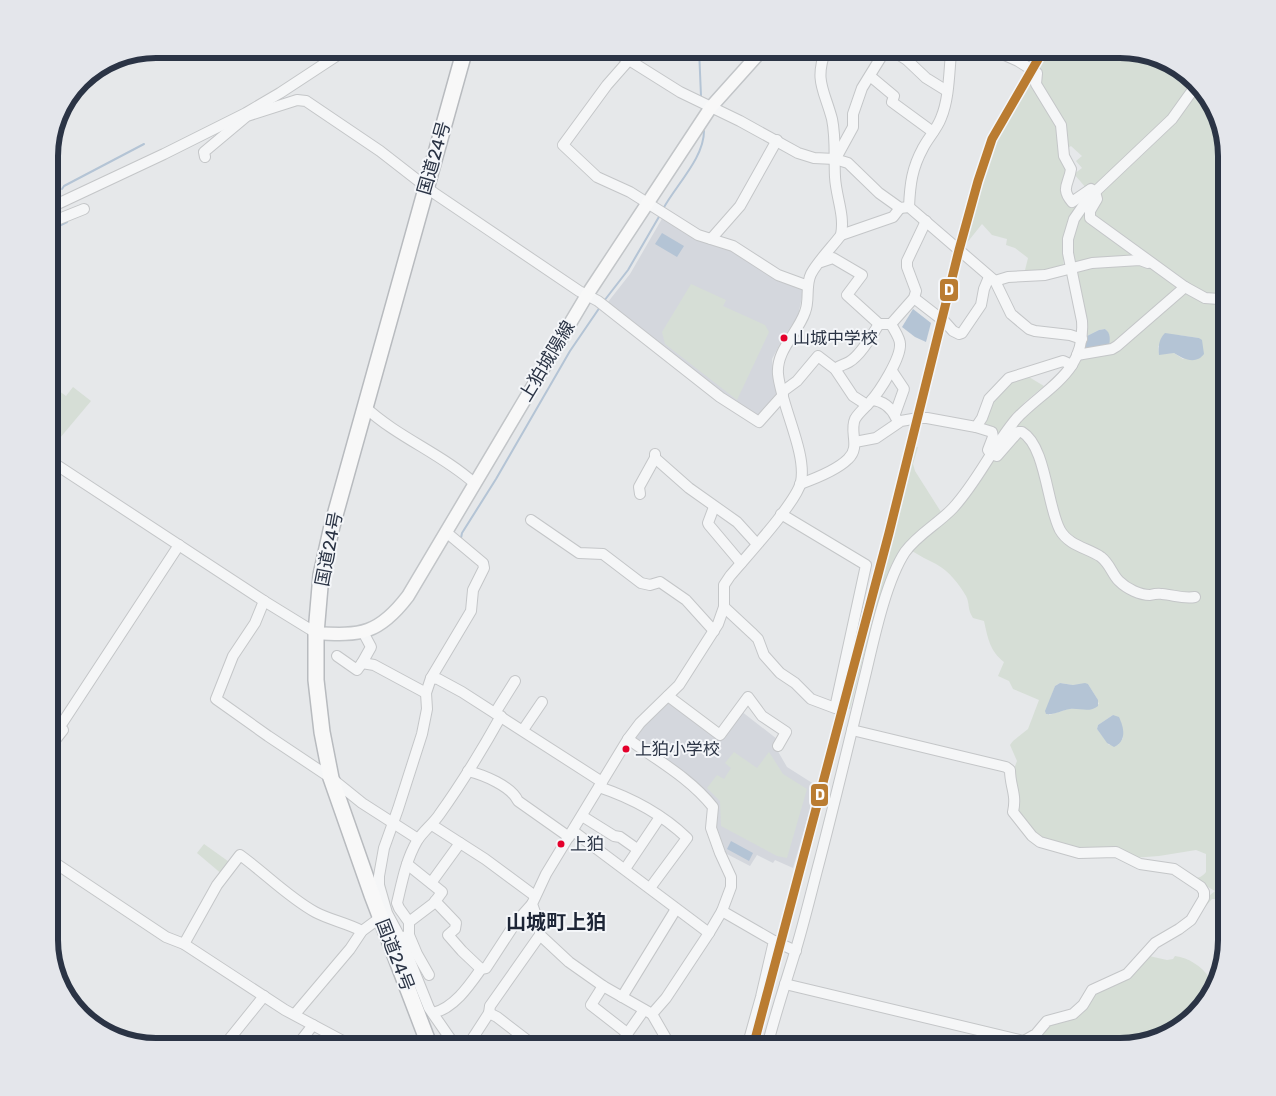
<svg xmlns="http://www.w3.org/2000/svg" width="1276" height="1096" viewBox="0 0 1276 1096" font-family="Rubik,'Noto Sans JP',sans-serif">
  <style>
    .built { fill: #d4d7dd }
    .green { fill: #d6ded6; fill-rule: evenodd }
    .water { fill: #b4c4d5 }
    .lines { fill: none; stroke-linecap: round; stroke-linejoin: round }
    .stream { stroke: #b4c4d5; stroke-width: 2 }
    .minor-casing { stroke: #c4c6c8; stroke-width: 12 }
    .major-casing { stroke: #c2c5c8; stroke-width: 15 }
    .highway-casing { stroke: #b8bbbf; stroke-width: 18 }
    .minor { stroke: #f5f6f7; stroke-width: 10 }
    .major { stroke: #f8f8f8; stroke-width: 12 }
    .highway { stroke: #f8f8f8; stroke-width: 15 }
    .rail-1-casing { stroke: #f4f6f9; stroke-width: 12 }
    .rail-1 { stroke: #ba7c31; stroke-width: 9 }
    .bus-dot { fill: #e4002b; stroke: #f4f6f9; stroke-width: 2 }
    .labels { text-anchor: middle; stroke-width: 4; stroke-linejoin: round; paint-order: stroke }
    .bus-label { font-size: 17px; fill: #2b3445; stroke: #f4f6f9; text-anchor: start }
    .street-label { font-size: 18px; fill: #2b3445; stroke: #f4f6f9 }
    .quarter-label { font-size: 20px; font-weight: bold; fill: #1d2536; stroke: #f4f6f9 }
    .rim { fill: none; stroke: #2b3445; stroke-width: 6 }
    .line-badge { stroke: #f4f6f9; stroke-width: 2 }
    .badge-label { font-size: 14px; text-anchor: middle; font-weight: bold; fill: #fff }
  </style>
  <rect width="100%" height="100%" fill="#e6e8ea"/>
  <g class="built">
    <polygon points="663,217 733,250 804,287 798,316 783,338 772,359 773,377 777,393 758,416 753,415 722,394 608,302 630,274"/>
    <polygon points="670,699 721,737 741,711 777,739 776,748 787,767 817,786 793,868 775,860 773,863 757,855 750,866 721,851 718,843 712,802 632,739 637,732"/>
  </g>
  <g class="green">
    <polygon points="1046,49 1121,49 1161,57 1191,75 1194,80 1169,116 1096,187 1087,189 1074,174 1082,168 1076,161 1082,156 1071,146 1065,150 1064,133 1037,84 1035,68"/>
    <path d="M1032,73L1057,120L1069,169L1064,185L1079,203C1070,216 1063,238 1063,254C1063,261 1065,263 1062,270L1024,274L1028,258L1015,248L1006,245L1007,239L992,235L982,224L962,249L980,182L994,140Z"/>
    <path d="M1200,88L1219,114L1227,156V902L1220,899H1212L1204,908L1209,896L1215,891L1192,878C1199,878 1202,877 1206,872V854L1196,850L1159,856L1132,858L1084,850L1042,840L1016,811L1012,774L1017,761L1010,745L1013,741L1028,729L1039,700L1013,689L1009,681L998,676L1004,662C990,651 988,639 984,621L973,618C967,609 970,604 966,596C959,584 949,571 936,564C928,560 920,556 912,551L1007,437L1084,351L1072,252C1073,240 1075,226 1081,215C1092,199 1108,186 1122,174C1151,147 1179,122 1200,88ZM1105,329L1107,331L1084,351L1087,336L1099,330ZM1178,335L1199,338L1202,341V348L1183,359L1174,353L1159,354L1158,346ZM1060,683L1073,685L1088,684L1096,697L1099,704L1068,709L1049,715V703L1055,686ZM1113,715L1123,738L1118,745H1109L1097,729L1098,725Z"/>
    <polygon points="691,284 726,300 723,306 765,325 769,332 737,400 665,344 662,332"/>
    <polygon points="1029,377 1044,386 1025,402 998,435 997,432 980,425 989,405 1010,380"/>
    <polygon points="73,387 91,401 49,451 49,406 59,391 66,396"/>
    <polygon points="914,446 918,447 913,464 915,471 941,512 910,539 880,601 870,631 850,709 847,709"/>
    <polygon points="734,752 757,768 769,752 783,774 807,789 787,858 777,856 721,826 720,801 707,788 717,775 724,779 731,768 725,763"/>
    <polygon points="204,844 232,864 223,875 197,853"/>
    <path d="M1149,956L1167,960L1173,959L1175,956C1189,958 1201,966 1209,977L1208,981H1218L1220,978L1201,1011L1162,1039L1120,1047L1032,1046L1031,1042L1051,1023L1068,1019L1083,1013L1093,995Z"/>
  </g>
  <g class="water">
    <polygon points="662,233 684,246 677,257 655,244"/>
    <polygon points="913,309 931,323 926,342 915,337 902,327"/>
    <path d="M1105,329C1111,333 1110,340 1109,346L1084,351L1087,336L1099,330Z"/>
    <path d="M1165,333L1199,338L1202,340L1204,354C1196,365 1183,359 1174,353L1159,355C1158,346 1159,339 1165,333Z"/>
    <path d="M1060,683L1073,685L1085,683L1088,684L1098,700V706C1090,713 1080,708 1070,709C1062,710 1055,715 1046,714L1045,711L1055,686Z"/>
    <path d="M1113,715L1119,717C1124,728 1127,741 1114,747L1107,743L1097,729L1098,725Z"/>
    <polygon points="731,841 753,853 749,861 727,849"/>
  </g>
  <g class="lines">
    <g class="stream">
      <polyline points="699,49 701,96"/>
      <polyline points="62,189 64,186 144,144"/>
      <path d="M663,209C676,185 704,158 704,131"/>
      <polyline points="49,231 67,222"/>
      <polyline points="604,301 628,270 660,215"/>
      <polyline points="461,538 462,533 496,479 570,351 600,307"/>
      <polyline points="485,559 488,562 488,568"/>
    </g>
    <defs>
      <g id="minor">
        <polyline points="609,49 629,60 680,92 740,121 798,153 814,158 835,159 848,163 879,193 900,208 909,207 995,281 1011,314 1029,329 1035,331 1070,335 1082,339"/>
        <polyline points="890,49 907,60 926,78 947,91"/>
        <path d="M991,49L1018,61L1037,73L1036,84L1061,125L1064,156L1071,169C1069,184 1060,188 1072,202L1091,189L1095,192L1097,199L1090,211V218L1185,287L1205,298L1219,299L1227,293"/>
        <polyline points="629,60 607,85 563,145 597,177 630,192 698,235 733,246 778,275 808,286"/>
        <polyline points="870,76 894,96 892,102 933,132"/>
        <polyline points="205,157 204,152 247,116 297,100 306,101 380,151 434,193 579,291 598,301 720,397 759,422 783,395"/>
        <polyline points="836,158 853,127 853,114 862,88 886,49"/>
        <path d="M909,207C910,184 912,168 923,148C928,138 937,129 941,118C949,99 949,74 951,53L953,49"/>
        <polyline points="49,208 164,154 246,113 280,93 347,49"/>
        <polyline points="49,223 84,209"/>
        <polyline points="841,235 893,217 900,208"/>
        <polyline points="711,239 740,206 777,140"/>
        <polyline points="821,262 833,258 862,275 847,295 879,324"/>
        <polyline points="995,281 1008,277 1045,275 1092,263 1140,260 1148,263"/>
        <polyline points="914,298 945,322 953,331 959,334 962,333 981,305 984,289 989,277"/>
        <polyline points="1077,355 1112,349 1117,346 1185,287"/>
        <path d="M835,369C840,365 844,365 849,362C861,355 872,335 879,324H891L914,298L916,291L907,267V261L926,221"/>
        <polyline points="892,371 904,389 895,414"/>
        <polyline points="782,392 797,381 818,356 835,369 853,396 867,405"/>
        <path d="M872,400C883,401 891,407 896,418"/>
        <path d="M365,407C397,437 442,454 474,483"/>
        <path d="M976,427L992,432L993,437L988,450L991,454L997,456L1018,432H1022C1046,446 1047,506 1060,530C1069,546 1088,548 1101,557C1110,564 1112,574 1119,581C1127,589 1140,595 1150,595C1154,594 1158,593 1162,594C1174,595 1183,599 1195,597"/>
        <polyline points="855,442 876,438 901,421 918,418 927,418 976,427 982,418 989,399 1009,378 1063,361 1072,365"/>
        <polyline points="655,458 689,488 737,522 757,544"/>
        <polyline points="49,460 264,601 316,633"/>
        <path d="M800,484C814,479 838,469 848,459C861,447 849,432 855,419C859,412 866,407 870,402C880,391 901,358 900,344C900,338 894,330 891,324"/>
        <polyline points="640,494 639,487 655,458 655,454"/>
        <polyline points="714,507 708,523 709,525 741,563"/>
        <polyline points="531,520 579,553 603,554 641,583 650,585 660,582 686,600 714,631"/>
        <polyline points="446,532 483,563 484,568 473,590 471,611 431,678 426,693 427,709 422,734 398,809 384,848 379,876 379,885 387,913 402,941 429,1008 456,1047"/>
        <polyline points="264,601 255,623 233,656 216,699 268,736 331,778 362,803 418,839"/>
        <polyline points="724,607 753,634 758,639 764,655 780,673 795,683 811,699 835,708 866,565 781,514"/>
        <polyline points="363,632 371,647 362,663 374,665 426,693"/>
        <polyline points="337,656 357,670 362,663"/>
        <polyline points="431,678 438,679 462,692 602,782"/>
        <polyline points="668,696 720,735 748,697 762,716 786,732 778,746"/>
        <polyline points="495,713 515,681"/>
        <polyline points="523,730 542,702"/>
        <polyline points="49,748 63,730 59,728 179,545"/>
        <path d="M468,771C484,775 511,786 518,801L569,837"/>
        <path d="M599,787C632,798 662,814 687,838L650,888"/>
        <polyline points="582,816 614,836 620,837 637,849"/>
        <polyline points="432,825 485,859 535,896"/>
        <polyline points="573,831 709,933"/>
        <polyline points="49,859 166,937 184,944 285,1010 341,1040 349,1047"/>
        <polyline points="407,864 442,892 434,903 409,922"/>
        <polyline points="625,869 660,817"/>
        <polyline points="431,883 460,843"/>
        <polyline points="435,901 456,923 455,929 448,935 462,951 481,969"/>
        <polyline points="722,911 774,941 761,997 747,1047"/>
        <polyline points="409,935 417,954 429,975"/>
        <path d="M540,935L569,962L603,986L652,1014L666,998L709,933L722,911L731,887V877L720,853L711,828L713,807C690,778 657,760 628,739"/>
        <path d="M394,941L409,935V922L399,908L397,903C402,882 406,860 417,841C423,831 433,824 439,815C462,783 482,750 501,716"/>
        <polyline points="774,941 796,951"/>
        <path d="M184,944L217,885L240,855C265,873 288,897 315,912C330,920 347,923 362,931"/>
        <path d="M785,984L1024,1041L1036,1034L1047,1021L1073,1014L1083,1005L1092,990L1127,974L1155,943L1179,929L1191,920L1204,898V892L1201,887L1174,869L1140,864L1116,852L1079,853L1040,842L1032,836L1013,812C1017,794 1010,787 1010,770L1006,767L852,730"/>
        <polyline points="603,986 591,1005 627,1033"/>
        <polyline points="622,997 676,909"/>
        <path d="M433,1013C454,1008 469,986 481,969L486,968L516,922L532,904"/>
        <polyline points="489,1013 497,1017 536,1047"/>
        <polyline points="295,1014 350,949 362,931 381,917"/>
        <polyline points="652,1014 671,1047"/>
        <polyline points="223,1047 264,996"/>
        <polyline points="296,1047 313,1025"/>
        <path d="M467,1047L489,1013L490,1006L540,935V927L532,904L546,874L628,739L640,723L679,685L718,624L724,607V585L730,576C746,557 796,503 801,482C807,453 781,405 778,374C776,350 798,333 805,312C810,300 805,286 811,274C817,262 833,246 841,235C845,215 836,197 835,177C834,158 836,138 832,119C824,89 814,81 826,49"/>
        <polyline points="618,1047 644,1010"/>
        <path d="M767,1047C775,1014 786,982 796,949C805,919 812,889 820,859C836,797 851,734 866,672C874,638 886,581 905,552C918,534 938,524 953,508C978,481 993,446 1017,418C1034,400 1059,385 1072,365C1081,351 1083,337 1082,321L1068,253V239L1074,219L1083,206L1095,192L1172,119L1197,84"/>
      </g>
      <path id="major" d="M316,633C361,636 379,634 408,596L587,295L711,107L763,49"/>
      <polyline id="highway" points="430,1047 372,895 331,778 322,732 316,680 316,633 321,575 332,526 465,49"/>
    </defs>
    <use href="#minor" class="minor-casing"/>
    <use href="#major" class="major-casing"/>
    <use href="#highway" class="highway-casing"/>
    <use href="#minor" class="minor"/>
    <use href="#major" class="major"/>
    <use href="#highway" class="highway"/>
    <defs>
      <polyline id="rail-1" points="753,1047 889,533 959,250 978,181 992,139 1044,49"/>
    </defs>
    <use href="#rail-1" class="rail-1-casing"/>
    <use href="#rail-1" class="rail-1"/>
  </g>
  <g class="bus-dot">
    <circle cx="784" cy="338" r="4.5"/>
    <circle cx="626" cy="749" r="4.5"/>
    <circle cx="561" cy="844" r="4.5"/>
  </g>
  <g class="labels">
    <g class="bus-label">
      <text x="793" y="344">山城中学校</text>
      <text x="635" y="755">上狛小学校</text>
      <text x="570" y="850">上狛</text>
    </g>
    <g class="street-label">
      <text transform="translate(434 158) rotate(-74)" y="6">国道24号</text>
      <text transform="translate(547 361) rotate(-59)" y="6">上狛城陽線</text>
      <text transform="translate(329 549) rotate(-79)" y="6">国道24号</text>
      <text transform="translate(395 955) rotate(69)" y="6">国道24号</text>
    </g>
    <g class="quarter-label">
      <text x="556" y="929">山城町上狛</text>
    </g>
  </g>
  <path d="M0 0H1276V1096H0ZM156 58H1120A98 98 0 0 1 1218 156V940A98 98 0 0 1 1120 1038H156A98 98 0 0 1 58 940V156A98 98 0 0 1 156 58Z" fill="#e4e6eb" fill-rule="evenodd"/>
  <path class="rim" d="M156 58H1120A98 98 0 0 1 1218 156V940A98 98 0 0 1 1120 1038H156A98 98 0 0 1 58 940V156A98 98 0 0 1 156 58Z"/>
  <g class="line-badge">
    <rect x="939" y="278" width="20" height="24" rx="5" fill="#ba7c31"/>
    <rect x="810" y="783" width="19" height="24" rx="5" fill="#ba7c31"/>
  </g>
  <g class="badge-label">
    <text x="949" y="295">D</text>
    <text x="820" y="800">D</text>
  </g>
</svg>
